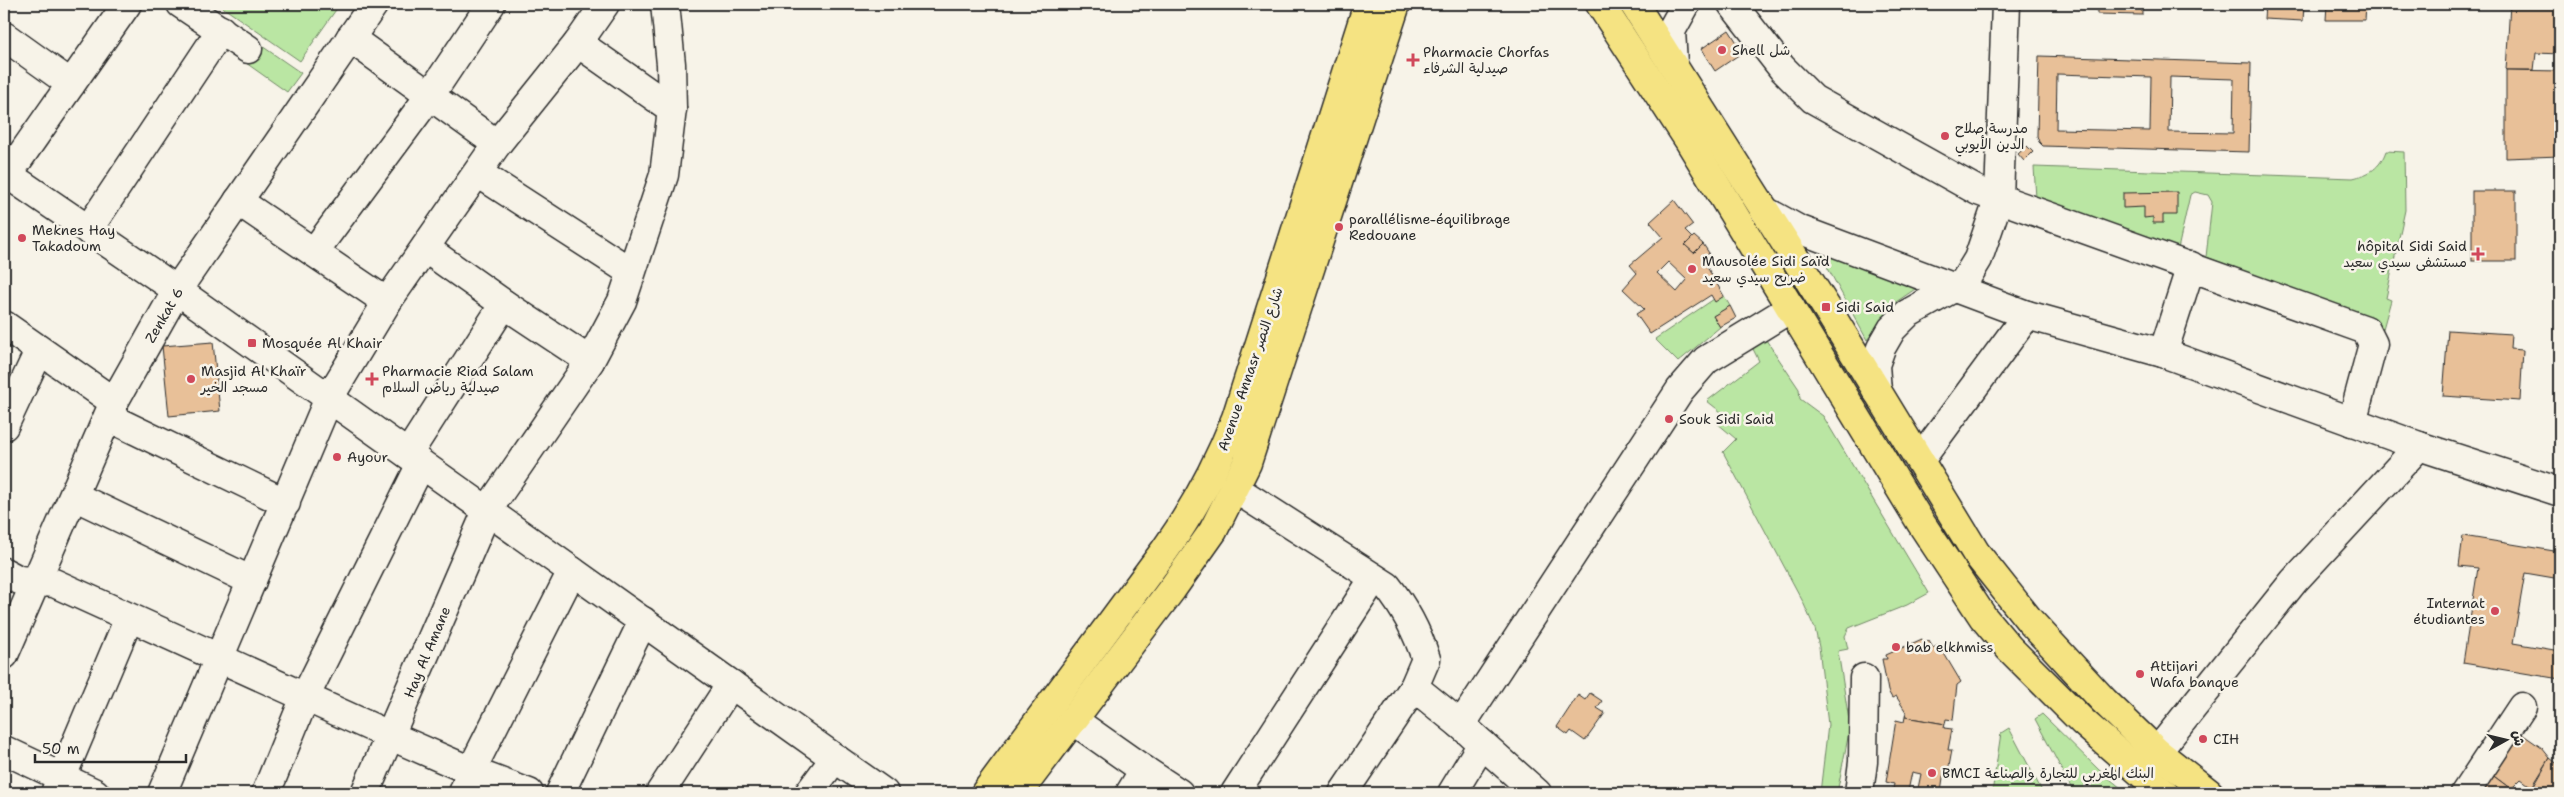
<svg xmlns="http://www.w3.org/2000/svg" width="2564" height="797" viewBox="0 0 2564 797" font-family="'Shantell Sans','Playpen Sans Arabic',sans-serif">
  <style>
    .green { fill: #bae6a3; stroke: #728867 }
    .building { fill: #e8c098; stroke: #2b2b2b; fill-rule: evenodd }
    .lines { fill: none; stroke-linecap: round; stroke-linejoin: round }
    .minor-casing { stroke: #2b2b2b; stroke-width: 31 }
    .major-casing { stroke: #2b2b2b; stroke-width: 31 }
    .minor { stroke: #f7f3e8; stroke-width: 28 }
    .major { stroke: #f5e382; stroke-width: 28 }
    .poi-dot { fill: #d1495b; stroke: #f7f3e8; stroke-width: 2 }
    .labels { text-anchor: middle; stroke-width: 5; stroke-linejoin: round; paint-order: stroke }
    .poi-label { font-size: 14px; fill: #2b2b2b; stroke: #f7f3e8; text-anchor: start }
    .street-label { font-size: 14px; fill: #2b2b2b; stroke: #f7f3e8 }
  </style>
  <rect width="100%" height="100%" fill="#f7f3e8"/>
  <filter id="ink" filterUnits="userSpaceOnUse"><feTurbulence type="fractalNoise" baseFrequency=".02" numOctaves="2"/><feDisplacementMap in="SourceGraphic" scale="10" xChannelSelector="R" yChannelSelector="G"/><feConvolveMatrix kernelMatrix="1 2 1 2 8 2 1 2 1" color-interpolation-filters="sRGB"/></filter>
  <g filter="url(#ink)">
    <g class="green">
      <polygon points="218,4 340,4 300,61"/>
      <polygon points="259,44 301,73 287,92 246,63"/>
      <path d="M2386,151L2404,152L2405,210L2386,298L2391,300L2381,336L2370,317L2206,257L2212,202L2208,195L2195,192L2190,195L2178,249L2036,198L2034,167L2353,178C2370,174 2380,168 2386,151Z"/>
      <polygon points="1819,252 1921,285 1896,302 1867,340"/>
      <polygon points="1724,296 1730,306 1713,316 1720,327 1678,362 1655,339 1714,299 1715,301"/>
      <polygon points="1764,337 1799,389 1800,399 1823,416 1929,593 1907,605 1849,628 1845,636 1848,649 1838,651 1850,727 1837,793 1820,793 1828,725 1819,647 1815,629 1802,600 1723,452 1736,439 1717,423 1721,412 1707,401 1759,361 1751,345"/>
      <polygon points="2042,714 2099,770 2127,793 2074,793 2035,719"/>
      <polygon points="2009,728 2043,793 1992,793 2001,733"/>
    </g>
    <g class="building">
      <polygon points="2097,4 2142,4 2142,15 2097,14"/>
      <polygon points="2265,4 2304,4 2303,21 2264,19"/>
      <polygon points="2327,4 2366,4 2365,20 2326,20"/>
      <polygon points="2510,4 2560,4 2560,54 2536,53 2534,70 2506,70"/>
      <polygon points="1729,30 1743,52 1715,71 1701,49"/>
      <path d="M2039,56L2251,63L2249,152L2043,146L2039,142L2037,136ZM2057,74L2151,77L2150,131L2056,129ZM2170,77L2234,79L2233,133L2169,132Z"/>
      <polygon points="2506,70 2560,71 2560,156 2506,158"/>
      <polygon points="2027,146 2033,152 2024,161 2018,154"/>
      <rect x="2472" y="191" width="44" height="70"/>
      <polygon points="2177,192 2177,215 2163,215 2163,223 2153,223 2153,217 2144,218 2144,207 2123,208 2123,193"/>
      <path d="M1674,200L1693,225L1685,231L1692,238L1685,245L1694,253L1703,244L1709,253L1703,260L1724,296L1715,302L1711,295L1650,334L1636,314L1644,309L1623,289L1637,273L1630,265L1663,237L1650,222ZM1668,262L1687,280L1677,292L1657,273Z"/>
      <polygon points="1694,236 1703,244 1694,253 1685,245"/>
      <polygon points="1730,306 1736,318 1720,327 1713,316"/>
      <polygon points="2448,330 2511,334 2510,349 2523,350 2520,401 2443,396"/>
      <polygon points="213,342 220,411 169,416 162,346"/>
      <polygon points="2463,536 2560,552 2560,579 2525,573 2513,643 2560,651 2560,679 2463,663 2478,568 2459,566"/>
      <polygon points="1922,639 1924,643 1929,641 1933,648 1939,645 1961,682 1957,685 1953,720 1946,719 1945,724 1905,717 1906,712 1896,696 1892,698 1888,691 1882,659 1887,659 1886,655"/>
      <polygon points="1590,693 1602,701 1597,708 1605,713 1585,741 1571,731 1568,735 1557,727 1578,695 1585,700"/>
      <polygon points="1905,717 1945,724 1944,728 1952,729 1948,750 1952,750 1948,772 1944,771 1941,791 1933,789 1933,793 1917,793 1921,774 1912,772 1908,791 1893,789 1894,784 1886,782 1896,720 1904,722"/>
      <polygon points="2519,732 2542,748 2550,758 2532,787 2521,779 2511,789 2487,771"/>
      <polygon points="2550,758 2560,766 2560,793 2530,793"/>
      <polygon points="2487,771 2511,789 2507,793 2469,793"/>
      <polygon points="1893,789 1908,791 1908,793 1892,793"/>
    </g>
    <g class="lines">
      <defs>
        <g id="minor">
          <polyline points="181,4 248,49"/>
          <polyline points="1732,4 1782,68 1813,99 1978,191 2366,330 2373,344 2352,422"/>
          <polyline points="4,36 71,84"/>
          <polyline points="350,38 497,144"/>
          <polyline points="578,43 672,109"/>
          <polyline points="1673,63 1671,31 1686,4"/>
          <polyline points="4,172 177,290 884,793"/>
          <polyline points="478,173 631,272"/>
          <polyline points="4,180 127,4"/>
          <polyline points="238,201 387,302"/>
          <polyline points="1765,211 1798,229 2027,315 2163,353 2419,446 2560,492"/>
          <polyline points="88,230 221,30"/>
          <polyline points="425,248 504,304 590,361"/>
          <polyline points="314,252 431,94 491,4"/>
          <polyline points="4,325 114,402"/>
          <polyline points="2163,353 2191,266"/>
          <polyline points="1877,391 1875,365 1881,348 1892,329 1907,314 1964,282 1978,259 1999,198 2006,4"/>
          <polyline points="108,417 286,503"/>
          <polyline points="4,426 39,351"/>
          <polyline points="408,454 504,304"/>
          <polyline points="1920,460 2027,315"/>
          <path d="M1234,488L1387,586C1404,607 1418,634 1426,659L1414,687L1343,793"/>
          <polyline points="74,496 252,581"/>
          <polyline points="4,572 19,580 54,583 391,736 471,771 529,793"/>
          <polyline points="4,655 114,402 177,290 374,4"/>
          <polyline points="1414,687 1461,725 1537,793"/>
          <polyline points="1073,720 1144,770"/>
          <polyline points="1461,725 1680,390 1706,360 1791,308"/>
          <polyline points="4,750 95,793"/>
          <polyline points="2157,752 2294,581 2419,446"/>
          <polyline points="55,793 129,618"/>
          <polyline points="162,793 329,398 387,302 497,144 578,43 605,4"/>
          <polyline points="266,793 305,697 421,464"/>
          <polyline points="365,793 487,511 590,361 622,301 664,175 672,109 671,64 665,4"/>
          <polyline points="463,793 471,771 572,571"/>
          <polyline points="560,793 643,621"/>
          <polyline points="660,793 731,684"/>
          <polyline points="809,793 835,758"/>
          <polyline points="1130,793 1144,770 1179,793"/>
          <polyline points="1235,793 1374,578"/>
          <polyline points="1452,793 1482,744"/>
          <polyline points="1859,793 1863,762 1864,678"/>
          <polyline points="2465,793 2522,707"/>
        </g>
        <g id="major">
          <polyline points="1600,4 1688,139 1921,523 1983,617 2009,648 2083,722 2164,793"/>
          <polyline points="1634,4 1826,307 1976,553 2030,621 2104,701 2157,752 2209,793"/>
          <path d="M985,793L1165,550C1195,508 1217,466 1236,418L1368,4"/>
          <polyline points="1018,793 1172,589 1213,531 1247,463 1396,4"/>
        </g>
      </defs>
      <use href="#minor" class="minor-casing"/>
      <use href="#major" class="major-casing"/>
      <use href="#minor" class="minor"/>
      <use href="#major" class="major"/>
    </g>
  </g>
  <g class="poi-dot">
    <circle cx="1722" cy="50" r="5"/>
    <path d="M1410.5 52.5h5v5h5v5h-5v5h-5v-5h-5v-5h5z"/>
    <circle cx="1945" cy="136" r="5"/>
    <circle cx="1339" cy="227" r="5"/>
    <circle cx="22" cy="238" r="5"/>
    <path d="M2475.5 246.5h5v5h5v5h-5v5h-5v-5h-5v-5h5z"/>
    <circle cx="1692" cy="269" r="5"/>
    <rect x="1821" y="302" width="10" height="10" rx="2.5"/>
    <rect x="247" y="338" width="10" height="10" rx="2.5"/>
    <circle cx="191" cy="379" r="5"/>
    <path d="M369.5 371.5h5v5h5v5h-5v5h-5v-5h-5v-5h5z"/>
    <circle cx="1669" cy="419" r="5"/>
    <circle cx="337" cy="457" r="5"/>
    <circle cx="2495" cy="611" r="5"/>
    <circle cx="1896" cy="647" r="5"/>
    <circle cx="2140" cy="674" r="5"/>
    <circle cx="2203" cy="739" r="5"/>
    <circle cx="1932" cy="773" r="5"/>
  </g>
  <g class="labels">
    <g class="poi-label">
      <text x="1732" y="55">Shell شل</text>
      <text x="1423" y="57">Pharmacie Chorfas<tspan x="1423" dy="16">صيدلية الشرفاء</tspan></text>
      <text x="1955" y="133">مدرسة صلاح<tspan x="1955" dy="16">الدين الأيوبي</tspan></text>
      <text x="1349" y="224">parallélisme-équilibrage<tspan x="1349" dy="16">Redouane</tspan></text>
      <text x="32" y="235">Meknes Hay<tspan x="32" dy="16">Takadoum</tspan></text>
      <text x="2467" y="251" text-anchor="end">hôpital Sidi Said<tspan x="2467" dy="16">مستشفى سيدي سعيد</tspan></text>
      <text x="1702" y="266">Mausolée Sidi Saïd<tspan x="1702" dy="16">ضريح سيدي سعيد</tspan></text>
      <text x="1836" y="312">Sidi Said</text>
      <text x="262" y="348">Mosquée Al Khair</text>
      <text x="201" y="376">Masjid Al Khaïr<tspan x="201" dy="16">مسجد الخير</tspan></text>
      <text x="382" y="376">Pharmacie Riad Salam<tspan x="382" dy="16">صيدلية رياض السلام</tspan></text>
      <text x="1679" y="424">Souk Sidi Said</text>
      <text x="347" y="462">Ayour</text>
      <text x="2485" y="608" text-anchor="end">Internat<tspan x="2485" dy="16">étudiantes</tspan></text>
      <text x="1906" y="652">bab elkhmiss</text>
      <text x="2150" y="671">Attijari<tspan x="2150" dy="16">Wafa banque</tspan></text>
      <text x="2213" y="744">CIH</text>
      <text x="1942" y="778">BMCI البنك المغربي للتجارة والصناعة</text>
    </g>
    <g class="street-label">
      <text transform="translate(164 315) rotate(-60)" y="5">Zenkat 6</text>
      <text transform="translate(1250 369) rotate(-71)" y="5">Avenue Annasr شارع النصر</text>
      <text transform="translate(427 652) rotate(-67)" y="5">Hay Al Amane</text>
    </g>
  </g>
  <rect width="2564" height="797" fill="none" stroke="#f7f3e8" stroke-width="20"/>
  <rect x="10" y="10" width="2544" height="777" fill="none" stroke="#2b2b2b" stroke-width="2" filter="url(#ink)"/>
  <g transform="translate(2506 740) rotate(82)" stroke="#f7f3e8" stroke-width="4" paint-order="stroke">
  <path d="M0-4L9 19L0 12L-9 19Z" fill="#2b2b2b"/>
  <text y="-8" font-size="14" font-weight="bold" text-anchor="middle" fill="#2b2b2b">ش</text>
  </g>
  <path d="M35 754v8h151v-8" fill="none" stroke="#2b2b2b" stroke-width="2.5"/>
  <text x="42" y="754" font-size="15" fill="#2b2b2b" stroke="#f7f3e8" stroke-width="4" paint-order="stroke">50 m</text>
</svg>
